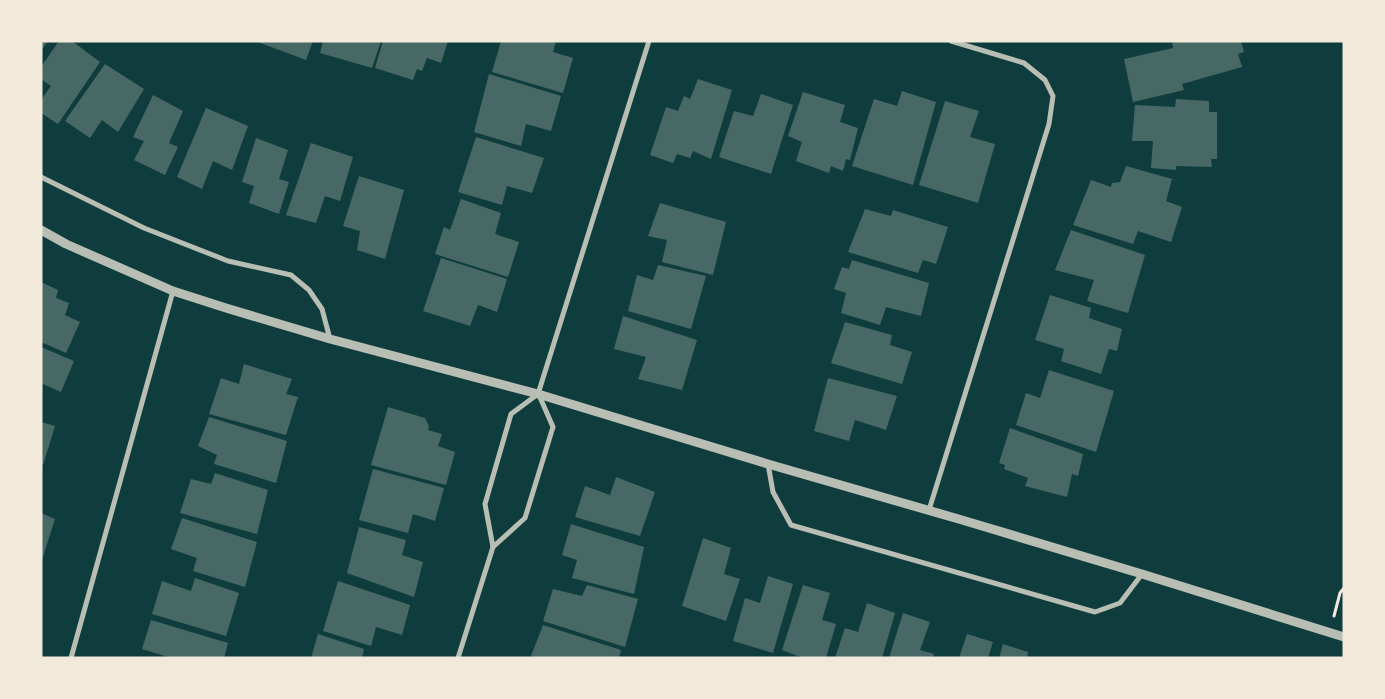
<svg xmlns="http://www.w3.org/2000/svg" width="1385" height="699" viewBox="0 0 1385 699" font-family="'Source Sans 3',sans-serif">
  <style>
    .building { fill: #486865 }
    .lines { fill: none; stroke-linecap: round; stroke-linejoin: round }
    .path { stroke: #f1e9da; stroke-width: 3 }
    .minor { stroke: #b8beb3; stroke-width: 5 }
    .tertiary { stroke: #b8beb3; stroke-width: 9 }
  </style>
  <rect width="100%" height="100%" fill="#0f3d3e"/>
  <g class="building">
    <polygon points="41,41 48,41 41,51"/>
    <polygon points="59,41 72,41 100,62 58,124 41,113 41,100 51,86 41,79 41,67"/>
    <polygon points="255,41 313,41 306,60"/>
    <polygon points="323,41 381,41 372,68 320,53"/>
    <polygon points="383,41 448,41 441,63 427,58 422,71 417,69 413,80 375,68"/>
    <polygon points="501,41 556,41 553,52 573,58 563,93 492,72"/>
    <polygon points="1172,41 1241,41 1244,52 1238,54 1242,67 1182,84 1184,90 1133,102 1124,59 1173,48"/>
    <polygon points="105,64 144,89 118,132 102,120 90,138 65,121"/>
    <polygon points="489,74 561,96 551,131 526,124 521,146 474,132"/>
    <polygon points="698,79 732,90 711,159 693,151 690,158 677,154 673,163 650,155 666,107 678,111 684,96 690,99"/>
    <polygon points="902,91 936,102 913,185 852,166 874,99 897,106"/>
    <polygon points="803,92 845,105 840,122 858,128 850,160 846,159 843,171 831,166 829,173 796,161 802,142 788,136"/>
    <polygon points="761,94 793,105 771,174 719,157 734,111 753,116"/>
    <polygon points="153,95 183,111 169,143 178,147 165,175 134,160 144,141 133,137"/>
    <polygon points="1176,99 1209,101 1209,112 1217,112 1217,159 1211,159 1212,167 1176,166 1176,170 1151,168 1153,141 1132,141 1135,105 1175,107"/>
    <polygon points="945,101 979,111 970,137 995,144 978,203 919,185"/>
    <polygon points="206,108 248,126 232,170 213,161 202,189 177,177"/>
    <polygon points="476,137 544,158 532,193 507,186 502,205 458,192"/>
    <polygon points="256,138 288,150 279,179 289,182 279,214 249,203 254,186 242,182"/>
    <polygon points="311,143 353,157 340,201 325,196 316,223 286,215"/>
    <polygon points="1126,166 1172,179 1166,201 1182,207 1171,242 1138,231 1133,244 1073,225 1091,180 1111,187 1112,183 1120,182"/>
    <polygon points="359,176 404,190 385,259 357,250 360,231 343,226"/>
    <polygon points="461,199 501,213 495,234 519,242 508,277 435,254 444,227 450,230"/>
    <polygon points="660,203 726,222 713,275 662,262 667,240 648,236"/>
    <polygon points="865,209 891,216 893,210 948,227 936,264 923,260 918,273 848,252"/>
    <polygon points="1071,230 1145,255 1128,313 1087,301 1094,280 1055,270"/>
    <polygon points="441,258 507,279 497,312 478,305 470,326 423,311"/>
    <polygon points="852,260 929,283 921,316 886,307 880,325 841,313 846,293 834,289 842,267 849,269"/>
    <polygon points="658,265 706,276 691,329 628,311 637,275 653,280"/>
    <polygon points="41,282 58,290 56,298 69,303 65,315 80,322 66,353 41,342"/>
    <polygon points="1050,295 1091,308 1089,318 1122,329 1117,351 1109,349 1101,374 1061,361 1064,349 1035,340"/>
    <polygon points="623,316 697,340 682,390 638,379 646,357 614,349"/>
    <polygon points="845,322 892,335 890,345 912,352 902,384 831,363"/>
    <polygon points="41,347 74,361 61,392 43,384 41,387"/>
    <polygon points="244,364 292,379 286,394 298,397 286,435 209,414 221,378 239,384"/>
    <polygon points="1049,370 1114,391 1096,452 1016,425 1026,393 1040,398"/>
    <polygon points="828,378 897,396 886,430 855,420 849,441 814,431"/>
    <polygon points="388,407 425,418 429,426 428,430 442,434 438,446 455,452 446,485 371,465"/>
    <polygon points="209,417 287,441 276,483 214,464 217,455 198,446"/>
    <polygon points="41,422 55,426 43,465 41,464"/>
    <polygon points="1010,428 1083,454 1078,476 1072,474 1067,497 1025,486 1028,478 1004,469 1005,465 999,463"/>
    <polygon points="373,469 444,488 435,521 413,514 408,533 359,520"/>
    <polygon points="215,473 268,490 257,534 180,513 191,479 211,484"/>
    <polygon points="616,477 655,492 640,536 575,517 585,486 610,495"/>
    <polygon points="41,513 55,519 42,560 41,559"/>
    <polygon points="182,518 257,542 245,587 193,571 197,558 171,549"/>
    <polygon points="571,524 644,547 634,594 572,578 577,560 562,555"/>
    <polygon points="359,527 406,540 402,555 423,562 414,597 347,573"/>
    <polygon points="703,538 731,548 724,574 740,579 726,621 682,606"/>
    <polygon points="768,576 793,584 773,653 733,641 745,598 760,603"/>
    <polygon points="195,578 239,593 226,636 152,614 162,581 191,591"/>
    <polygon points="338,581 410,605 402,635 376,627 371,646 323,631"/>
    <polygon points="587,585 638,599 625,647 543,621 553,589 582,596"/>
    <polygon points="803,585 830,593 822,620 836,624 826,658 803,658 782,650"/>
    <polygon points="867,603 895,613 882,658 835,658 845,628 858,632"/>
    <polygon points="903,613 930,622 920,650 934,654 933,658 889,658"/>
    <polygon points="151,620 228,643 224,658 168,658 168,657 142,649"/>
    <polygon points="543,625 621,650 619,658 536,658 531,656"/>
    <polygon points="318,634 364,649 362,658 311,658"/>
    <polygon points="967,634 993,642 988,658 959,658"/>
    <polygon points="1003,644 1028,652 1027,658 999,658"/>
  </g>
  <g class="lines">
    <polyline class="path" points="1334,616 1340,593 1344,588"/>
    <g class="minor">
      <polyline points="41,177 144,228 228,261 291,275 309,290 322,309 330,339"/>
      <polyline points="538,394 649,41"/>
      <polyline points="768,464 773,492 791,525 1095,612 1120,603 1142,574"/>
      <polyline points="929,510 1049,124 1053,96 1045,80 1024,63 951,41"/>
      <polyline points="493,547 525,518 553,427 539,395"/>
      <polyline points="71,658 173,291"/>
      <polyline points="458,658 493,547 485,504 511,414 538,394"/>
    </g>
    <polyline class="tertiary" points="41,230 66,244 173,291 226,308 330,339 538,394 768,464 962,520 1142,574 1344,637"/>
  </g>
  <rect width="1385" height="699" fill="none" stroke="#f1e9da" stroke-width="85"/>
</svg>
